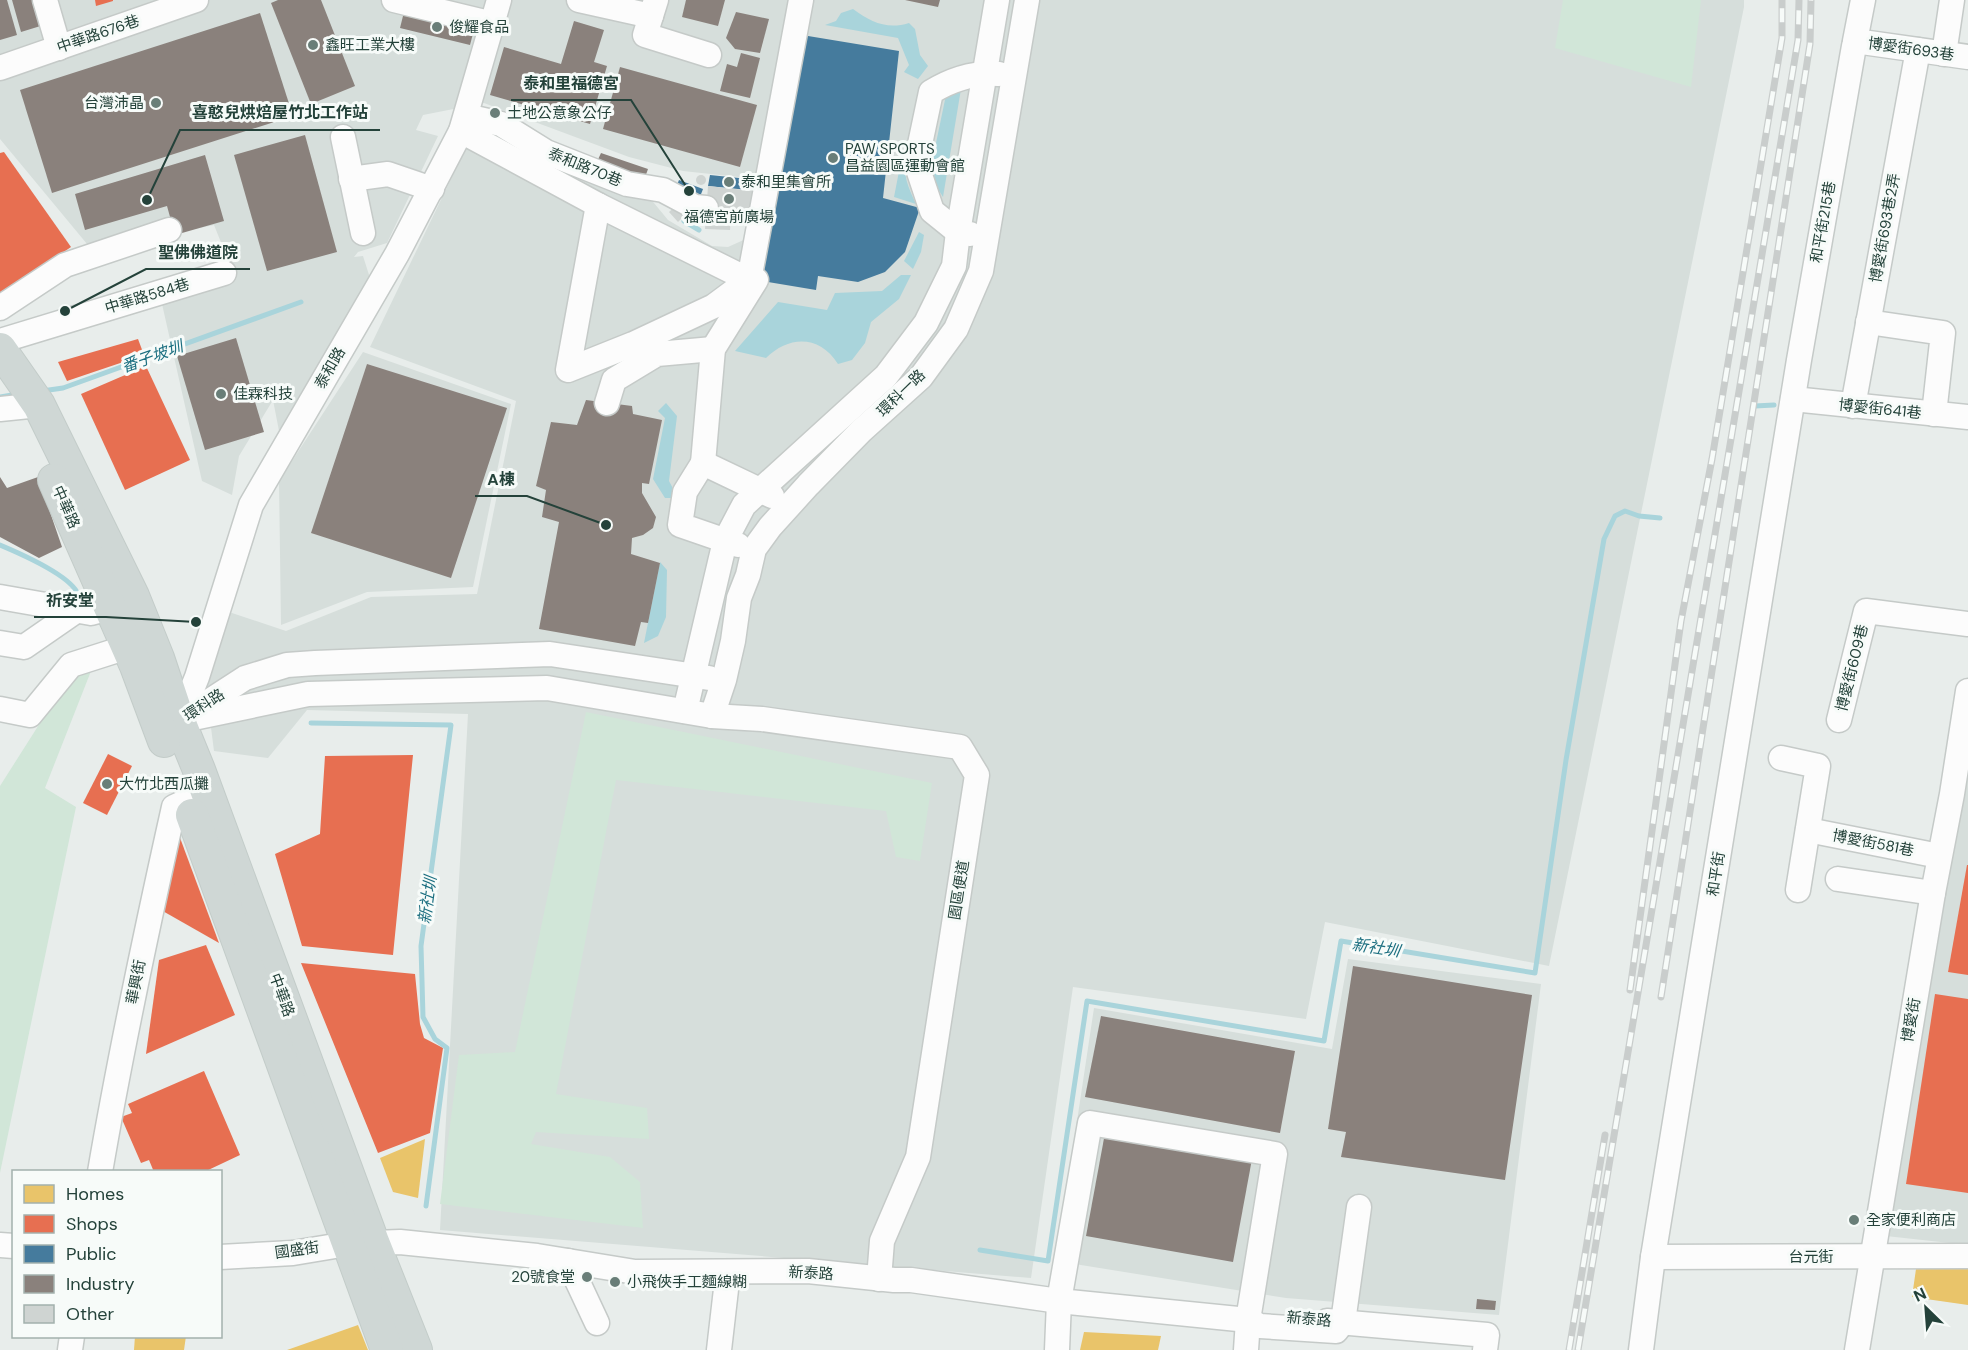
<svg xmlns="http://www.w3.org/2000/svg" width="1968" height="1350" viewBox="0 0 1968 1350" font-family="'DM Sans','Noto Sans TC',sans-serif">
  <style>
    .built { fill: #d6dedb }
    .green { fill: #d1e6d8 }
    .water { fill: #a9d4db }
    .homes { fill: #e9c46a }
    .shops { fill: #e76f51 }
    .public { fill: #457b9d }
    .industry { fill: #8a817c }
    .lines { fill: none; stroke-linecap: round; stroke-linejoin: round }
    .stream { stroke: #a9d4db; stroke-width: 5 }
    .building { fill: #cfd4d2 }
    .minor-casing { stroke: #c5cac8; stroke-width: 27 }
    .major-casing { stroke: #c3ccc9; stroke-width: 34 }
    .minor { stroke: #fcfcfc; stroke-width: 24 }
    .major { stroke: #cfd7d5; stroke-width: 32 }
    .rail-casing { stroke: #c9cdcc; stroke-width: 7 }
    .rail { stroke: #f7fbf9; stroke-width: 4.5; stroke-dasharray: 14; stroke-linecap: butt }
    .poi-dot { fill: #697e78; stroke: #f7fbf9; stroke-width: 2 }
    .labels { text-anchor: middle; stroke-width: 6; stroke-linejoin: round; paint-order: stroke }
    .poi-label { font-size: 15px; fill: #24423a; stroke: #f7fbf9; text-anchor: start }
    .street-label { font-size: 15px; fill: #24423a; stroke: #f7fbf9 }
    .water-label { font-size: 16px; font-style: italic; fill: #1c6f80; stroke: #f7fbf9 }
    .leader { fill: none; stroke: #24423a; stroke-width: 2 }
    .callout-dot { fill: #24423a; stroke: #f7fbf9; stroke-width: 2 }
    .callout-label { font-size: 16px; text-anchor: middle; font-weight: bold; fill: #24423a; stroke: #f7fbf9; stroke-width: 6; stroke-linejoin: round; paint-order: stroke }
  </style>
  <rect width="100%" height="100%" fill="#e8edeb"/>
  <g class="built">
    <polygon points="0,0 1744,0 1744,7 1549,966 1325,922 1306,1019 1073,987 1031,1278 440,1230 468,714 307,710 268,758 214,751 205,681 226,611 286,631 371,597 477,594 516,401 370,347 478,123 635,180 668,220 712,246 728,247 748,238 766,180 683,171 629,157 484,103 423,115 416,130 438,136 387,243 358,252 354,257 363,256 370,278 280,436 273,400 239,456 232,495 202,481 162,304 235,277 214,225 92,250 0,139"/>
    <polygon points="363,352 511,404 473,587 367,592 281,625 279,481"/>
    <polygon points="1968,747 1968,1245 1886,1236"/>
    <polygon points="1348,959 1541,984 1499,1315 1286,1298 1056,1261 1094,1008 1332,1049"/>
  </g>
  <g class="green">
    <polygon points="1563,0 1701,0 1691,87 1555,48"/>
    <polygon points="93,666 45,788 76,807 0,1173 0,786 75,668"/>
    <polygon points="586,712 932,783 920,861 896,857 886,811 616,780 556,1094 647,1108 649,1139 536,1132 531,1144 610,1157 640,1182 643,1228 440,1204 459,1055 515,1052"/>
  </g>
  <g class="water">
    <path d="M853,9C871,22 887,30 909,23L915,29L920,55L928,66L918,79L904,72L909,65L898,38L825,25L836,21L841,13Z"/>
    <polygon points="961,89 943,197 933,181 931,167 946,95"/>
    <path d="M902,156L905,157C903,175 908,187 916,204L894,197Z"/>
    <polygon points="919,232 924,235 921,252 913,269 904,261"/>
    <path d="M901,275H911L899,299L871,322L865,343L852,360L838,364C820,335 789,335 766,358L735,351L778,302L827,310L835,293L882,291Z"/>
    <polygon points="666,403 677,416 669,481 678,498 665,498 653,479 665,418 658,411"/>
    <polygon points="660,562 667,570 666,617 658,636 644,643"/>
  </g>
  <g class="homes">
    <polygon points="425,1139 418,1198 393,1192 380,1158"/>
    <polygon points="1917,1262 1968,1268 1968,1305 1912,1297"/>
    <polygon points="358,1325 368,1350 287,1350"/>
    <polygon points="1084,1332 1161,1336 1158,1350 1080,1350"/>
    <polygon points="135,1336 186,1336 184,1350 134,1350"/>
  </g>
  <g class="shops">
    <polygon points="95,0 113,0 113,1 96,6"/>
    <polygon points="4,152 71,247 0,296 0,153"/>
    <polygon points="138,339 144,355 67,381 58,362"/>
    <polygon points="146,366 190,460 125,490 81,394"/>
    <polygon points="108,754 132,766 107,815 83,803"/>
    <polygon points="413,755 393,955 302,946 275,854 320,834 325,756"/>
    <polygon points="176,827 219,943 161,910"/>
    <polygon points="1967,865 1968,865 1968,975 1948,972"/>
    <polygon points="206,945 235,1015 146,1054 159,960"/>
    <polygon points="301,963 415,974 420,1024 424,1038 443,1048 430,1133 378,1153"/>
    <polygon points="1935,994 1968,999 1968,1193 1906,1184"/>
    <polygon points="204,1071 240,1155 204,1172 154,1172 149,1160 141,1163 121,1117 132,1113 128,1104"/>
  </g>
  <g class="public">
    <polygon points="802,35 899,51 883,198 920,208 905,252 885,272 858,282 818,276 816,290 756,280"/>
    <polygon points="710,175 749,179 748,190 708,186"/>
    <polygon points="679,180 703,189 698,202 674,192"/>
  </g>
  <g class="industry">
    <polygon points="0,0 7,0 17,35 0,40"/>
    <polygon points="12,0 40,0 47,24 21,32"/>
    <polygon points="278,0 321,0 355,86 311,104 271,3"/>
    <polygon points="686,0 725,0 718,26 682,17"/>
    <polygon points="905,0 940,0 938,7"/>
    <polygon points="405,8 475,26 470,45 400,28"/>
    <polygon points="736,12 769,19 760,53 735,49 726,38"/>
    <polygon points="260,13 293,116 52,193 20,90"/>
    <polygon points="574,21 604,30 594,62 607,66 590,124 490,95 504,47 561,64"/>
    <polygon points="741,53 760,58 750,98 720,91 727,64 737,67"/>
    <polygon points="620,67 757,105 740,167 603,129"/>
    <polygon points="305,135 337,252 267,271 234,155"/>
    <polygon points="601,153 648,169 643,183 595,166"/>
    <polygon points="205,155 224,221 175,235 167,206 85,230 75,194"/>
    <polygon points="236,338 264,432 205,450 177,356"/>
    <polygon points="367,364 507,408 451,578 311,533"/>
    <polygon points="586,400 632,406 633,414 662,420 649,484 642,483 642,493 656,517 653,528 643,535 632,538 631,554 660,563 648,623 641,622 635,646 539,629 559,522 542,517 546,490 536,486 551,422 577,425"/>
    <polygon points="0,477 7,488 38,477 62,547 39,558 0,537"/>
    <polygon points="1353,966 1532,995 1505,1180 1341,1157 1346,1132 1328,1129"/>
    <polygon points="1101,1016 1295,1051 1280,1133 1085,1097"/>
    <polygon points="1105,1133 1252,1159 1233,1262 1086,1236"/>
    <polygon points="1477,1299 1496,1301 1495,1310 1476,1309"/>
  </g>
  <g class="lines">
    <g class="stream">
      <polyline points="684,221 699,230"/>
      <polyline points="42,391 63,388 301,302"/>
      <polyline points="0,397 18,394"/>
      <polyline points="1755,406 1774,405"/>
      <path d="M0,545C19,553 75,577 79,597"/>
      <polyline points="311,723 451,725 421,946 423,1017 435,1039 447,1048 426,1206"/>
      <polyline points="980,1250 1048,1261 1087,1001 1324,1041 1341,941 1535,973 1566,760 1604,539 1615,516 1625,511 1639,516 1660,518"/>
    </g>
  </g>
  <g class="building">
    <circle cx="701" cy="180" r="5"/>
    <polygon points="708,186 753,191 750,211 731,215 730,230 705,229"/>
    <polygon points="679,203 688,212 678,222 669,212"/>
  </g>
  <g class="lines">
    <defs>
      <g id="minor">
        <polyline points="45,0 59,48"/>
        <polyline points="394,0 493,24"/>
        <polyline points="579,0 651,16 656,0"/>
        <polyline points="1863,0 1855,41 1968,57"/>
        <polyline points="651,16 645,35 709,55"/>
        <polyline points="1944,54 1952,0"/>
        <polyline points="0,68 196,0"/>
        <polyline points="466,116 501,124 546,152 627,184 663,190 695,207 706,208"/>
        <polyline points="461,131 598,205 749,280"/>
        <polyline points="343,137 363,233"/>
        <polyline points="351,179 388,174 432,189"/>
        <polyline points="598,205 568,370 633,344 714,306 749,280 801,0"/>
        <path d="M970,234L958,232L932,211L916,163L931,92C952,79 974,72 999,74"/>
        <polyline points="0,308 65,265 169,230"/>
        <polyline points="1868,322 1943,333 1934,414"/>
        <polyline points="0,341 224,273"/>
        <polyline points="1793,399 1968,417"/>
        <polyline points="607,403 614,380 657,354 713,349"/>
        <polyline points="1853,406 1918,50"/>
        <polyline points="0,409 39,405"/>
        <polyline points="703,463 713,349 756,280"/>
        <polyline points="738,545 680,525 685,492 703,463 772,496"/>
        <polyline points="0,597 91,613 110,608 125,600"/>
        <polyline points="0,643 24,647 76,611"/>
        <polyline points="0,709 30,715 71,665 143,642"/>
        <polyline points="685,711 725,541 744,505 886,376 926,323 954,266 958,232 997,0"/>
        <polyline points="191,713 245,678 287,665 315,663 550,654 709,678"/>
        <polyline points="712,716 724,680 733,641 739,598 748,575 754,549 770,527 808,485 861,431 921,377 956,329 981,271 1027,0"/>
        <polyline points="1839,720 1866,611 1968,624"/>
        <polyline points="179,721 308,694 547,688 712,716 762,719 960,747 977,775 918,1157 882,1241 879,1279"/>
        <polyline points="179,721 197,677 251,505 397,254 461,131 499,0"/>
        <polyline points="1781,758 1818,766 1798,890"/>
        <polyline points="1808,830 1939,856"/>
        <polyline points="1838,879 1933,893"/>
        <path d="M100,1172C121,1049 147,928 174,807L187,801"/>
        <polyline points="0,1245 14,1246"/>
        <polyline points="220,1257 293,1253 347,1244 400,1242 537,1256 635,1272 808,1271 894,1280 911,1280 1059,1301 1248,1320 1260,1326 1336,1331 1343,1322"/>
        <polyline points="1653,1257 1968,1256"/>
        <polyline points="568,1261 597,1323"/>
        <polyline points="1327,1321 1487,1335 1485,1350"/>
        <polyline points="1343,1322 1359,1207"/>
        <polyline points="70,1350 72,1336"/>
        <polyline points="719,1350 728,1272"/>
        <polyline points="1057,1350 1059,1301 1090,1123 1275,1154 1248,1320 1246,1350"/>
        <polyline points="1641,1350 1653,1257 1799,360 1854,46"/>
        <polyline points="1857,1350 1933,893 1952,794 1968,691"/>
      </g>
      <g id="major">
        <polyline points="0,349 39,405 133,596 158,658 179,721 199,770 373,1242 416,1350"/>
        <polyline points="54,480 136,666 164,741"/>
        <polyline points="192,815 387,1350"/>
      </g>
    </defs>
    <use href="#minor" class="minor-casing"/>
    <use href="#major" class="major-casing"/>
    <use href="#minor" class="minor"/>
    <use href="#major" class="major"/>
    <defs>
      <g id="rail">
        <polyline points="1630,990 1681,621 1712,459 1782,38 1782,0"/>
        <polyline points="1661,997 1810,44 1811,0"/>
        <polyline points="1569,1350 1605,1135"/>
        <polyline points="1578,1350 1798,40 1799,0"/>
      </g>
    </defs>
    <use href="#rail" class="rail-casing"/>
    <use href="#rail" class="rail"/>
  </g>
  <g class="poi-dot">
    <circle cx="437" cy="27" r="6"/>
    <circle cx="313" cy="45" r="6"/>
    <circle cx="156" cy="103" r="6"/>
    <circle cx="495" cy="113" r="6"/>
    <circle cx="833" cy="158" r="6"/>
    <circle cx="729" cy="182" r="6"/>
    <circle cx="729" cy="199" r="6"/>
    <circle cx="221" cy="394" r="6"/>
    <circle cx="107" cy="784" r="6"/>
    <circle cx="1854" cy="1220" r="6"/>
    <circle cx="587" cy="1277" r="6"/>
    <circle cx="615" cy="1282" r="6"/>
  </g>
  <g class="labels">
    <g class="poi-label">
      <text x="449" y="32">俊耀食品</text>
      <text x="325" y="50">鑫旺工業大樓</text>
      <text x="144" y="108" text-anchor="end">台灣沛晶</text>
      <text x="507" y="118">土地公意象公仔</text>
      <text x="845" y="154">PAW SPORTS<tspan x="845" dy="17">昌益園區運動會館</tspan></text>
      <text x="741" y="187">泰和里集會所</text>
      <text x="729" y="222" text-anchor="middle">福德宮前廣場</text>
      <text x="233" y="399">佳霖科技</text>
      <text x="119" y="789">大竹北西瓜攤</text>
      <text x="1866" y="1225">全家便利商店</text>
      <text x="575" y="1282" text-anchor="end">20號食堂</text>
      <text x="627" y="1287">小飛俠手工麵線糊</text>
    </g>
    <g class="street-label">
      <text transform="translate(98 34) rotate(-19)" y="5">中華路676巷</text>
      <text transform="translate(1911 49) rotate(8)" y="5">博愛街693巷</text>
      <text transform="translate(585 167) rotate(22)" y="5">泰和路70巷</text>
      <text transform="translate(1823 222) rotate(-80)" y="5">和平街215巷</text>
      <text transform="translate(1885 228) rotate(-80)" y="5">博愛街693巷2弄</text>
      <text transform="translate(147 296) rotate(-17)" y="5">中華路584巷</text>
      <text transform="translate(330 368) rotate(-60)" y="5">泰和路</text>
      <text transform="translate(901 393) rotate(-44)" y="5">環科一路</text>
      <text transform="translate(1880 409) rotate(6)" y="5">博愛街641巷</text>
      <text transform="translate(66 507) rotate(66)" y="5">中華路</text>
      <text transform="translate(1852 668) rotate(-76)" y="5">博愛街609巷</text>
      <text transform="translate(204 705) rotate(-33)" y="5">環科路</text>
      <text transform="translate(1873 843) rotate(11)" y="5">博愛街581巷</text>
      <text transform="translate(1716 874) rotate(-81)" y="5">和平街</text>
      <text transform="translate(959 890) rotate(-81)" y="5">園區便道</text>
      <text transform="translate(136 982) rotate(-79)" y="5">華興街</text>
      <text transform="translate(282 995) rotate(70)" y="5">中華路</text>
      <text transform="translate(1911 1020) rotate(-80)" y="5">博愛街</text>
      <text transform="translate(297 1250) rotate(-8)" y="5">國盛街</text>
      <text x="1811" y="1262">台元街</text>
      <text transform="translate(811 1273) rotate(3)" y="5">新泰路</text>
      <text transform="translate(1309 1319) rotate(5)" y="5">新泰路</text>
    </g>
    <g class="water-label">
      <text transform="translate(152 356) rotate(-20)" y="6">番子坡圳</text>
      <text transform="translate(427 900) rotate(-82)" y="6">新社圳</text>
      <text transform="translate(1376 947) rotate(9)" y="6">新社圳</text>
    </g>
  </g>
  <path class="leader" d="M689 191L631 100H511M147 200L180 130H380M65 311L146 269H250M606 525L527 496H475M196 622L106 617H34"/>
  <g class="callout-dot">
    <circle cx="689" cy="191" r="6"/>
    <circle cx="147" cy="200" r="6"/>
    <circle cx="65" cy="311" r="6"/>
    <circle cx="606" cy="525" r="6"/>
    <circle cx="196" cy="622" r="6"/>
  </g>
  <g class="callout-label">
    <text x="571" y="89">泰和里福德宮</text>
    <text x="280" y="118">喜憨兒烘焙屋竹北工作站</text>
    <text x="198" y="258">聖佛佛道院</text>
    <text x="501" y="485">A棟</text>
    <text x="70" y="606">祈安堂</text>
  </g>
  <rect x="12" y="1170" width="210" height="168" fill="#f7fbf9" stroke="#a3b1ad" stroke-width="1.5"/>
  <rect x="24" y="1185" width="30" height="18" fill="#e9c46a" stroke="#a3b1ad" stroke-width="1.5"/>
  <text x="66" y="1200" font-size="18" fill="#24423a">Homes</text>
  <rect x="24" y="1215" width="30" height="18" fill="#e76f51" stroke="#a3b1ad" stroke-width="1.5"/>
  <text x="66" y="1230" font-size="18" fill="#24423a">Shops</text>
  <rect x="24" y="1245" width="30" height="18" fill="#457b9d" stroke="#a3b1ad" stroke-width="1.5"/>
  <text x="66" y="1260" font-size="18" fill="#24423a">Public</text>
  <rect x="24" y="1275" width="30" height="18" fill="#8a817c" stroke="#a3b1ad" stroke-width="1.5"/>
  <text x="66" y="1290" font-size="18" fill="#24423a">Industry</text>
  <rect x="24" y="1305" width="30" height="18" fill="#cfd4d2" stroke="#a3b1ad" stroke-width="1.5"/>
  <text x="66" y="1320" font-size="18" fill="#24423a">Other</text>
  <g transform="translate(1926 1308) rotate(335)" stroke="#f7fbf9" stroke-width="4.5" paint-order="stroke">
  <path d="M0-4.5L10 22L0 15L-10 22Z" fill="#24423a"/>
  <text y="-9" font-size="16" font-weight="bold" text-anchor="middle" fill="#24423a">N</text>
  </g>
</svg>
